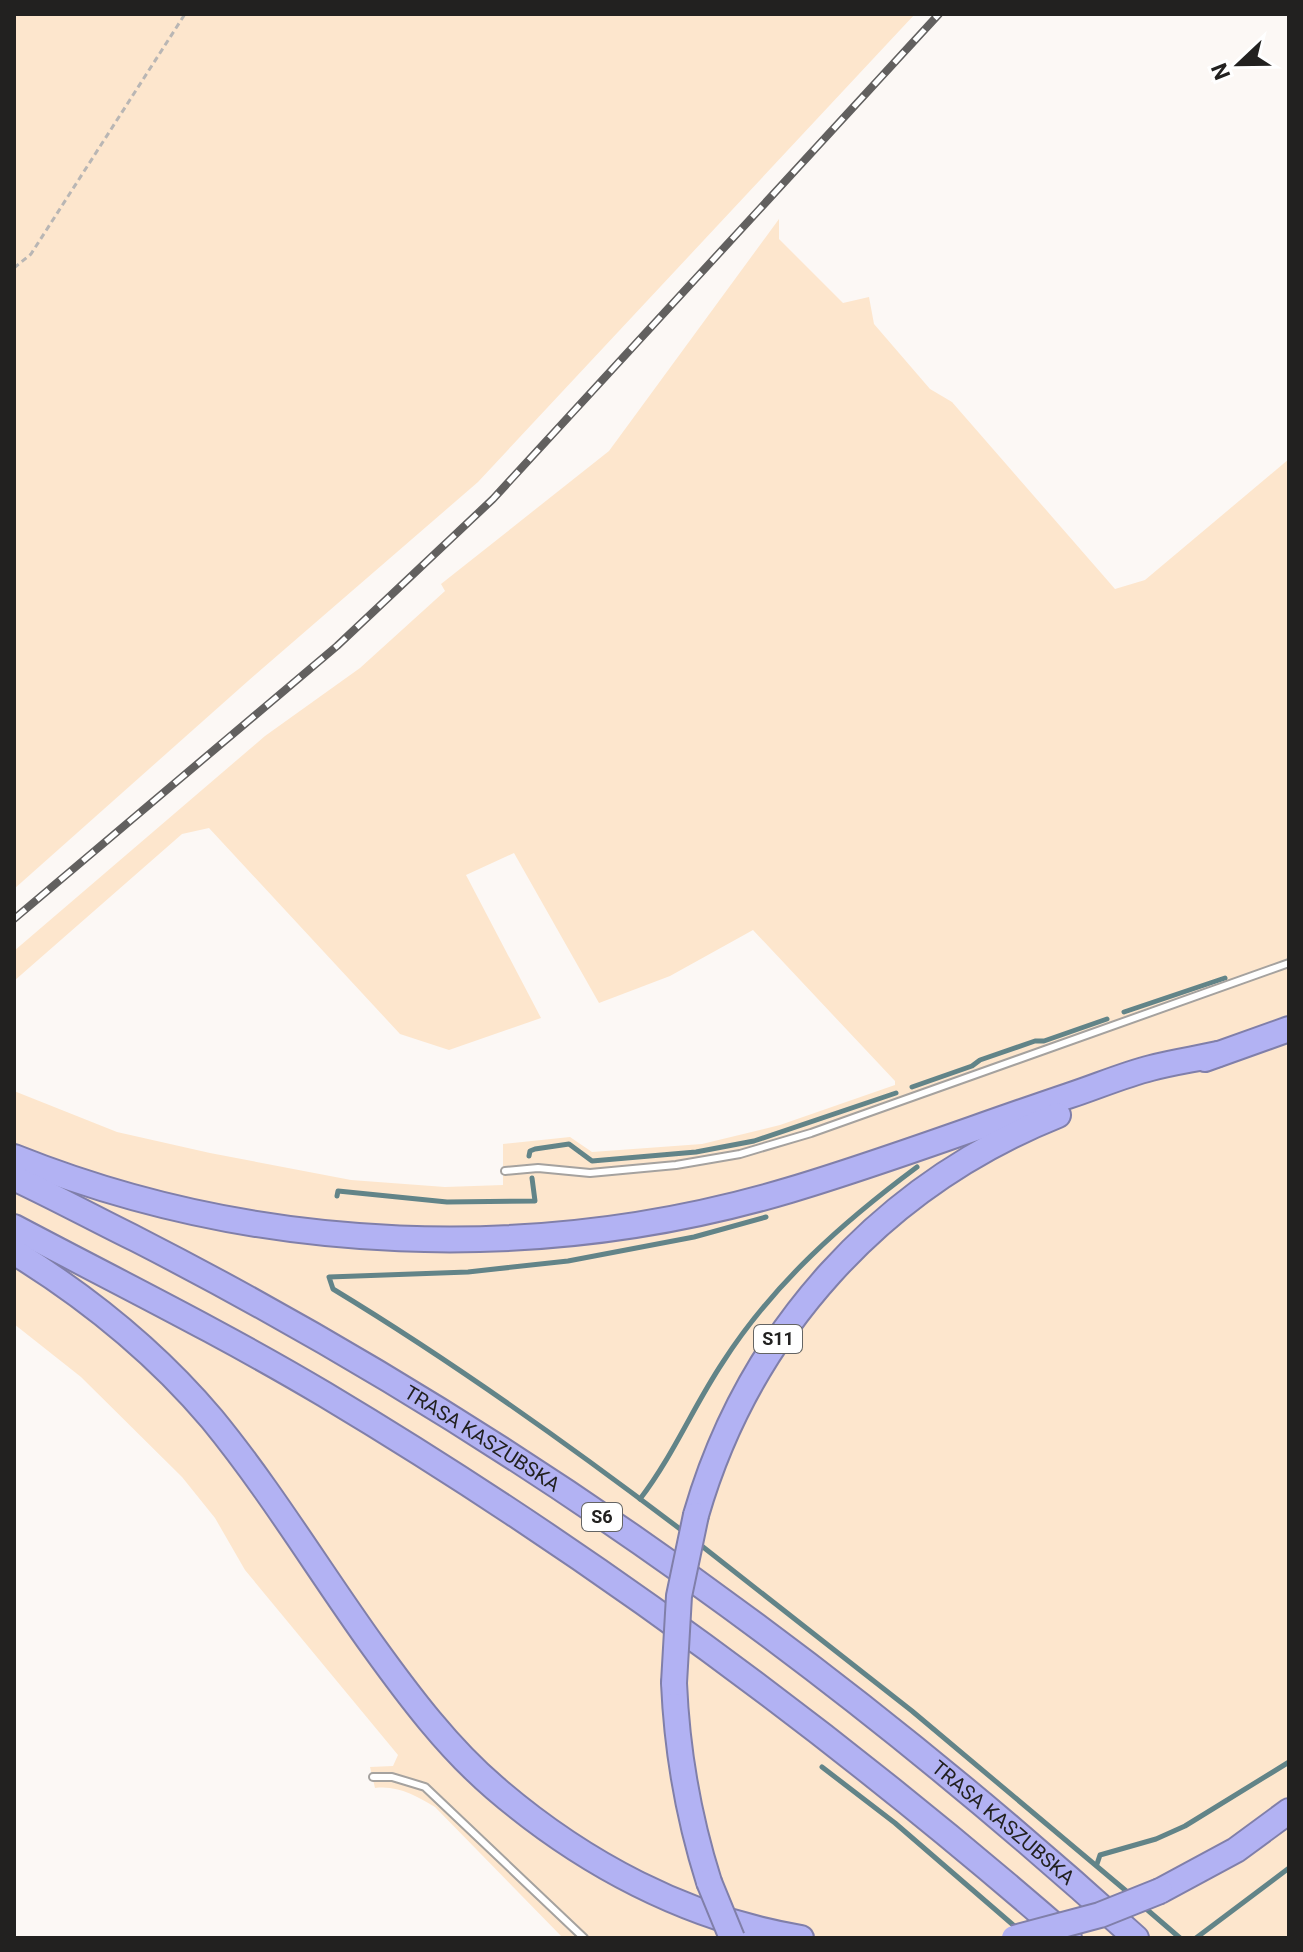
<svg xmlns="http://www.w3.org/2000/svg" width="1303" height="1952" viewBox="0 0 1303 1952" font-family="Roboto,sans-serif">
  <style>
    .green { fill: #fde6cd }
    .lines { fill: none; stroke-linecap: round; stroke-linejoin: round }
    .stream { stroke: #628488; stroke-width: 5 }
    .service-casing { stroke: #a5a29f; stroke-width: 10 }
    .motorway-casing { stroke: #807fa9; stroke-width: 28 }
    .path { stroke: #b9b6b4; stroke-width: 3; stroke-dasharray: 6 4; stroke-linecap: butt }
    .service { stroke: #fff; stroke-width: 6 }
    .motorway { stroke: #b2b2f3; stroke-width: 24 }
    .rail-casing { stroke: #62605f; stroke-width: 8 }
    .rail { stroke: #fff; stroke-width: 5; stroke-dasharray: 15; stroke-linecap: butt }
    .motorway-bridge-casing { stroke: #807fa9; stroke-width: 28; stroke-linecap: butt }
    .motorway-bridge { stroke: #b2b2f3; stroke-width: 24 }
    .labels { text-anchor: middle; stroke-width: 7; stroke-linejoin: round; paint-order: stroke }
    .shield { fill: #fff; stroke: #646463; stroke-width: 2 }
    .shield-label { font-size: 18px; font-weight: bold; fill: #222120 }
    .street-label { font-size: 20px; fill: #222120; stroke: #fff }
  </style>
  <rect width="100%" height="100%" fill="#fcf8f5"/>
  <g class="green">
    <polygon points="14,14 915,14 478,482 248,681 14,889"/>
    <path d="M779,219V239L843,303L869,297L874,324L930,389L952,402L1115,589L1145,580L1289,459V1938H563L435,1807C416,1796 398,1785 375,1788L370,1767L393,1766L398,1755L245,1570L215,1518L182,1477L81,1377L14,1324V1091L117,1132L210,1153L351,1180L445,1187L503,1185V1144L570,1137L592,1152L702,1144L780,1125L895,1085V1081L753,930L670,976L599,1003L514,853L466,875L541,1018L449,1050L400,1034L209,828L182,834L14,981V951L265,736L360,668L445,591L441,584L609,451Z"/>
  </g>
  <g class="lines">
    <g class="stream">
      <polyline points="1124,1012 1225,978"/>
      <polyline points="912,1087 972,1066 980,1060 1035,1041 1044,1041 1107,1019"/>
      <polyline points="529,1156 530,1151 535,1149 569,1144 592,1161 696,1152 754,1141 896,1093"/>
      <polyline points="337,1196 338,1191 447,1202 535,1201 532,1178"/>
      <path d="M640,1499C673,1456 693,1407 723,1362C773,1284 843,1222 917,1167"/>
      <path d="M684,1532C571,1446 455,1363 333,1289L329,1277L468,1272L568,1261L694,1237L766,1217"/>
      <polyline points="698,1543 912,1711 1131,1895"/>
      <polyline points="822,1767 895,1823 1019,1930"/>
      <polyline points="1097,1864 1100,1855 1156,1839 1185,1826 1289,1762"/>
      <polyline points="1144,1907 1180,1938"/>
      <polyline points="1196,1938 1289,1868"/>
    </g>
    <defs>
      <g id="service">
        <polyline points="505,1171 538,1168 590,1173 676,1165 740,1154 811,1133 1289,963"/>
        <polyline points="373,1777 392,1777 425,1787 584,1938"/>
      </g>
      <g id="motorway">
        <polyline points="1205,1059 1289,1029"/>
        <path d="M14,1157C259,1255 538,1265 790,1190C884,1162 976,1127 1068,1096C1096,1087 1123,1075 1151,1068C1173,1062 1196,1059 1218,1054"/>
        <path id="s1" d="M14,1178C55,1197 95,1219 136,1239C499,1425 834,1664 1136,1938"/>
        <path d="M14,1227C118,1282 223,1334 324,1394C590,1553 836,1735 1069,1938"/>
        <path d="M14,1252C87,1297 157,1354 212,1419C271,1491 319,1571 373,1646C409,1696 448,1748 495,1788C582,1863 687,1919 801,1938"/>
        <path d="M696,1515C749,1332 881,1186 1058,1115"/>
        <path d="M674,1683C677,1752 688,1816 709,1882"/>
        <polyline points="1160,1891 1236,1850 1289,1811"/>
      </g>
    </defs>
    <use href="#service" class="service-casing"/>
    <use href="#motorway" class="motorway-casing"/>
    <polyline class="path" points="14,268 31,254 185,14"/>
    <use href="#service" class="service"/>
    <use href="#motorway" class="motorway"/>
    <defs>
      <polyline id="rail" points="14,919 337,646 493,499 939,14"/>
    </defs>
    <use href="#rail" class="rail-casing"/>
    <use href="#rail" class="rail"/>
    <defs>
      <g id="motorway-bridge">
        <polyline points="674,1683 679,1596 696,1515"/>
        <polyline points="709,1882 732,1938"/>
        <polyline points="1014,1938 1100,1915 1160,1891"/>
      </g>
    </defs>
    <use href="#motorway-bridge" class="motorway-bridge-casing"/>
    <use href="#motorway-bridge" class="motorway-bridge"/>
  </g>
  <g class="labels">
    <g class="shield">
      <rect x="754" y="1325" width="48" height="28" rx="6"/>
      <rect x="582" y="1503" width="40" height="28" rx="6"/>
    </g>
    <g class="shield-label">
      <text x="778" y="1345">S11</text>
      <text x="602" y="1523">S6</text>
    </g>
    <g class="street-label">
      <text dy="7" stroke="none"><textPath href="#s1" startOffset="536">TRASA KASZUBSKA</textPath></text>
      <text dy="7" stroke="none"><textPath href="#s1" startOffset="1184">TRASA KASZUBSKA</textPath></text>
    </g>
  </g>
  <rect width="1303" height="1952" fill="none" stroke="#222120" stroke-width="32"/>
  <g transform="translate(1239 64) rotate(248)" stroke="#ffffff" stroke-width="6" paint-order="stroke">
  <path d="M0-6L14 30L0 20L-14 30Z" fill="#222120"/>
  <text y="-12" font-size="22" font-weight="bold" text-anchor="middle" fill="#222120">N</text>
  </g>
</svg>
